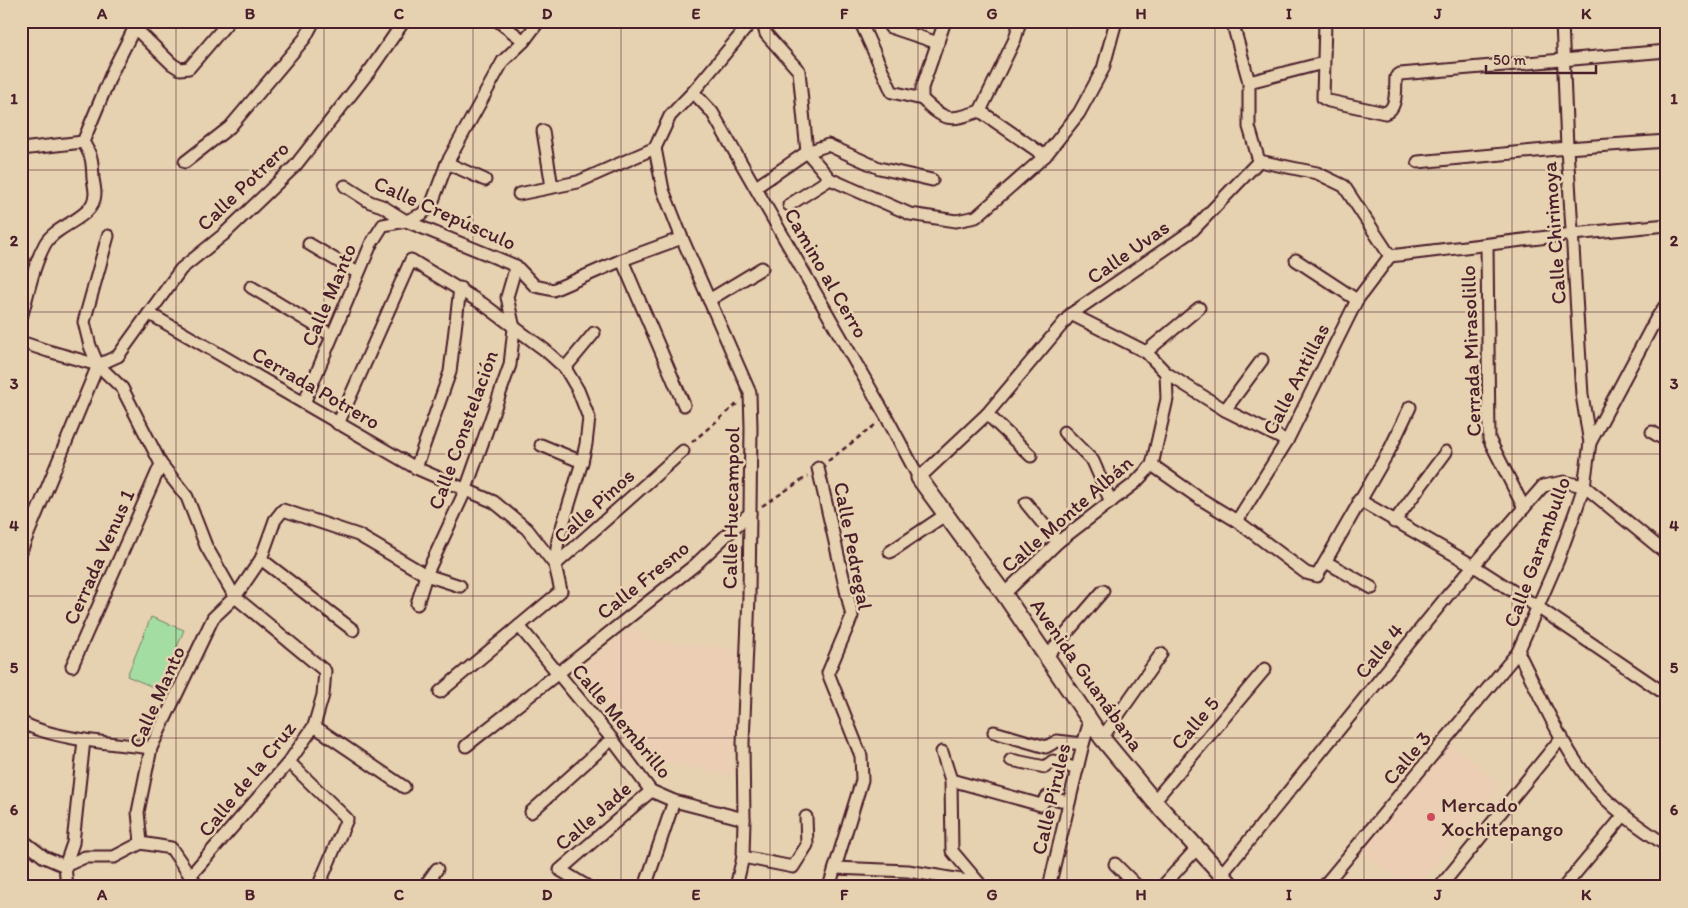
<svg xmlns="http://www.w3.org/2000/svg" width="1688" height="908" viewBox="0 0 1688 908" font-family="Itim,sans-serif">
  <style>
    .built { fill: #ecceb5 }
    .green { fill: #a3dda2; stroke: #767e66 }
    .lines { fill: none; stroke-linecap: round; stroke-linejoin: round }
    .minor-casing { stroke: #4a1f2b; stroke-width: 15 }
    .tertiary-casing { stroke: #4a1f2b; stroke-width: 19 }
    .path { stroke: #4a1f2b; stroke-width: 2.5; stroke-dasharray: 5 4; stroke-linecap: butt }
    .minor { stroke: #e6d1b0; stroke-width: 11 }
    .tertiary { stroke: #e6d1b0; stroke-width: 15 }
    .grid { fill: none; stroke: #4a1f2b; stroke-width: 1; stroke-opacity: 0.55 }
    .poi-dot { fill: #d1495b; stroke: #e6d1b0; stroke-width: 2 }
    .labels { text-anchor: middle; stroke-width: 5; stroke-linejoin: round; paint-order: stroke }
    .street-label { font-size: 21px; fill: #4a1f2b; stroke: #e6d1b0 }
    .poi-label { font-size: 21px; fill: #4a1f2b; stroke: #e6d1b0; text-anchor: start }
    .neatline { fill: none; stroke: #4a1f2b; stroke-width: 2 }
    .grid-label { font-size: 16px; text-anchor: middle; font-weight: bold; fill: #4a1f2b }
  </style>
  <rect width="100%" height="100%" fill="#e6d1b0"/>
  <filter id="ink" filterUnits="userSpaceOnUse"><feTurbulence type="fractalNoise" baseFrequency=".02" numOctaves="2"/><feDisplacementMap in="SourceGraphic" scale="10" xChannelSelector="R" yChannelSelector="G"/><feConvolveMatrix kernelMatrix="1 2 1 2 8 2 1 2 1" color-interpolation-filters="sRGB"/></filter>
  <g filter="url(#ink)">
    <g class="built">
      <polygon points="634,627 648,641 736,649 732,776 637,755 571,673"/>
      <polygon points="1451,743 1500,785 1417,887 1407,887 1360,850"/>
    </g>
    <polygon class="green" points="151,617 184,630 160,690 127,676"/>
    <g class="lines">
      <defs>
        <g id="minor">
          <polyline points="498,21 524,41"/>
          <polyline points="762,21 766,34 799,71 807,152"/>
          <polyline points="860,21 892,92 922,99"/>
          <path d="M945,21L922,88V99C946,122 949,121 980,111L1045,156"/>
          <polyline points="1232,21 1249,82 1249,127 1259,161"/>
          <path d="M1325,21L1323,98L1329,101L1385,113C1398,108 1395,90 1396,77L1400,74L1667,51"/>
          <polyline points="1562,21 1567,148 1582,395 1590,443"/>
          <polyline points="890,27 938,43"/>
          <polyline points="136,29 172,64 180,69 189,68 229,21"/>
          <polyline points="1249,82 1323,63"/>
          <polyline points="693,92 712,112 886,416 919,478 987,414 1071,314 1193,230 1259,161"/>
          <polyline points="980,111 1015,39 1020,21"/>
          <polyline points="543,131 552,187"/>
          <polyline points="655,148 663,190 682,238 750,393 751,427 749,596 743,743 744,819 743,857 736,887"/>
          <polyline points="655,148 670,116 693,92 752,21"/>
          <polyline points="21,149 83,142"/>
          <polyline points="807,152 830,179 910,214 956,221 976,217 1045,156 1079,113 1103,69 1116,21"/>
          <polyline points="1259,161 1317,173 1344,186 1390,256"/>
          <polyline points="185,162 230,127 305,38 314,21"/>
          <polyline points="1418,162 1567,148 1667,141"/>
          <polyline points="447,163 485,180"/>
          <polyline points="345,186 370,202 382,206 406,221 516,266 535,286 553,290 622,260 682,238"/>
          <polyline points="756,187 807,152 828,145 879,168 932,180"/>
          <polyline points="519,194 578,182 655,148"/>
          <polyline points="789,205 830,179"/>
          <polyline points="309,244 358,273"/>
          <polyline points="1487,245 1489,439 1524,508"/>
          <polyline points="1390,256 1573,234 1667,225"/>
          <polyline points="622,260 684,405"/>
          <polyline points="1296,260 1357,300"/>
          <polyline points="251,287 331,335"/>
          <polyline points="709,300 762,268"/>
          <polyline points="150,314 416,468 494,502 527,529 555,565"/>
          <polyline points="1071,314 1146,352 1166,373 1225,410 1287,441"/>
          <path d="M21,318C28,294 33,266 45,244C56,224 94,219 95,194C95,189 94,184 93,179C92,161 93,158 83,142L113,70L138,21"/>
          <polyline points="21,342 48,351 98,365 122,388 161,464 187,497 206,546 235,597 325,671 323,695 314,726 289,762 190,876"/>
          <polyline points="1146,352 1199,308"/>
          <polyline points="98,365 118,356 181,269 223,235 295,166 371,69 404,21"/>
          <polyline points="98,365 90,346 84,322 108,236"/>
          <polyline points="565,368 594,333"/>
          <polyline points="304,403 371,244 383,225 406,221 422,214 432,203 447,163 503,61 524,41 539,21"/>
          <polyline points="1225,410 1262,360"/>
          <polyline points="987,414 1031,456"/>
          <polyline points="338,424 411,260 483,304 545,350 565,368 578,390 589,418 586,444 582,462 558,540 555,565 561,591 440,692"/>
          <polyline points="1064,432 1093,461 1111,502"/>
          <polyline points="1652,432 1667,441"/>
          <polyline points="541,445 582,462"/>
          <polyline points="1152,465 1199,498 1237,521 1306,573 1317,576 1390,449 1410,407"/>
          <polyline points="416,468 450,372 460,288"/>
          <polyline points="818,468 852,616 828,673 861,756 862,780 829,887"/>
          <polyline points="1359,500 1474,566 1539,608 1667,695"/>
          <polyline points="1026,503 1058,542"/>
          <polyline points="1237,521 1287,441 1357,300 1390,256"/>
          <polyline points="1394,522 1446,452"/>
          <polyline points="21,551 98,365"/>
          <polyline points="890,552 945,515"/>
          <polyline points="261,559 353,630"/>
          <polyline points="1326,562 1372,588"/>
          <polyline points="555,565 683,451"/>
          <polyline points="1004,594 1058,542 1135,483 1152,465 1167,399 1166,373"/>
          <polyline points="417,604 426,575 466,489 510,365 514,328 507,297 516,266"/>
          <polyline points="519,626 612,739 651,791 674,801 744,819"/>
          <path d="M1518,652C1541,697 1561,746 1593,785C1613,810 1641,828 1667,846"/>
          <polyline points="1046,657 1103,591"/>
          <polyline points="72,666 161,464"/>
          <path d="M21,722C54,740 112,743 151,748"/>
          <polyline points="314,726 404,787"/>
          <polyline points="994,732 1046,747 1057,741 1083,744"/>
          <polyline points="1102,738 1161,654"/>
          <polyline points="466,746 695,565 750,513"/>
          <polyline points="942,752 951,780 952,851 979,883"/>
          <polyline points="1011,760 1045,767 1053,761 1077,769"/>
          <polyline points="289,762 347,819 318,887"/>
          <polyline points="951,780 1041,805 1047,797 1069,802"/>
          <polyline points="1154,801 1265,669"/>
          <polyline points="531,812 612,739"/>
          <polyline points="21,839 44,857 65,866 67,887"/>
          <polyline points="141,843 138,812 151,748 213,618 235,597 261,559 275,520 283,510 358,535 426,575 460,586"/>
          <polyline points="141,843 171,848 198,887"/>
          <polyline points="743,857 793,867 807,845 806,817"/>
          <polyline points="1115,864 1138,887"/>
          <polyline points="65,866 73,843 84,740"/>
          <polyline points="65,866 85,857 114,857 141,843"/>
          <polyline points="835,868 908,871 979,883"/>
          <polyline points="1221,875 1448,595 1543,486 1564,482 1584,486 1667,554"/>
          <polyline points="424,887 437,869"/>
          <polyline points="588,887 560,870 651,791"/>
          <polyline points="645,887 674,801"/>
          <polyline points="1049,887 1083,744 1090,721"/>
          <polyline points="1162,887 1197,848"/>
          <polyline points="1323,887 1518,652 1558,560 1576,510 1584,486 1590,443 1656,319 1667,303"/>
          <polyline points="1440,887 1562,737"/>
          <polyline points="1564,887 1624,815"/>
        </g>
        <polyline id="tertiary" points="919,478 1004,594 1102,738 1154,801 1233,887"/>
      </defs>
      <use href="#minor" class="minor-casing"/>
      <use href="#tertiary" class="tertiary-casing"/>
      <g class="path">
        <polyline points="692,442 737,404"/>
        <polyline points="828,461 875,425"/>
        <polyline points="762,506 808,476"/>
      </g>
      <use href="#minor" class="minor"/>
      <use href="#tertiary" class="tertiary"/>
    </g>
  </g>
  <path class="grid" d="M176,21V887M324,21V887M473,21V887M621,21V887M770,21V887M918,21V887M1067,21V887M1215,21V887M1364,21V887M1512,21V887M21,170H1667M21,312H1667M21,454H1667M21,596H1667M21,738H1667"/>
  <circle class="poi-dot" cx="1431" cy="817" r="5"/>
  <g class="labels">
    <g class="street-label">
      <text transform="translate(243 186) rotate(-44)" y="7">Calle Potrero</text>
      <text transform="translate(445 213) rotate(24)" y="7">Calle Crepúsculo</text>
      <text transform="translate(1554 233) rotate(-94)" y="7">Calle Chirimoya</text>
      <text transform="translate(1128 252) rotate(-35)" y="7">Calle Uvas</text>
      <text transform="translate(826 273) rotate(60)" y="7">Camino al Cerro</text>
      <text transform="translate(329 295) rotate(-67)" y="7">Calle Manto</text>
      <text transform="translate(1471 351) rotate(-92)" y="7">Cerrada Mirasolillo</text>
      <text transform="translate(1296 379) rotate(-63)" y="7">Calle Antillas</text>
      <text transform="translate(316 388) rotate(30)" y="7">Cerrada Potrero</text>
      <text transform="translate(463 430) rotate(-70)" y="7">Calle Constelación</text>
      <text transform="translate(594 506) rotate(-42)" y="7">Calle Pinos</text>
      <text transform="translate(731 508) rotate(-89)" y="7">Calle Huecampool</text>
      <text transform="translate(1067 514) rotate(-41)" y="7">Calle Monte Albán</text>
      <text transform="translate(853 546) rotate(79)" y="7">Calle Pedregal</text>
      <text transform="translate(1537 552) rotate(-70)" y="7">Calle Garambullo</text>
      <text transform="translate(99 557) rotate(-66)" y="7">Cerrada Venus 1</text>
      <text transform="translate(643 580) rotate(-39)" y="7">Calle Fresno</text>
      <text transform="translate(1379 651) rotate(-51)" y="7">Calle 4</text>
      <text transform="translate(1087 675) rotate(55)" y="7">Avenida Guanábana</text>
      <text transform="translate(157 697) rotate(-66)" y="7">Calle Manto</text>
      <text transform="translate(622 721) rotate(50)" y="7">Calle Membrillo</text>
      <text transform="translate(1195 723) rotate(-50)" y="7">Calle 5</text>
      <text transform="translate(1407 758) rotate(-50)" y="7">Calle 3</text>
      <text transform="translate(247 779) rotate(-51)" y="7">Calle de la Cruz</text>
      <text transform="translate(1051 799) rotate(-77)" y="7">Calle Pirules</text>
      <text transform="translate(593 816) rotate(-41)" y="7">Calle Jade</text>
    </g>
    <g class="poi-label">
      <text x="1441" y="812">Mercado<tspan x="1441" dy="24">Xochitepango</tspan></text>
    </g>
  </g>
  <rect width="1688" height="908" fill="none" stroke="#e6d1b0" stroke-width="55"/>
  <path d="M1486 65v8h110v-8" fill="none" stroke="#4a1f2b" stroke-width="2.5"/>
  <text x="1493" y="65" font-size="15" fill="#4a1f2b" stroke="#e6d1b0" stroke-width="4" paint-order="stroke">50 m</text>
  <rect x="28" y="28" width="1632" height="852" class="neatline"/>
  <g class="grid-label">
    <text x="102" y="19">A</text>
    <text x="250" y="19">B</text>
    <text x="399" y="19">C</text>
    <text x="547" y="19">D</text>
    <text x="696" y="19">E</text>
    <text x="844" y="19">F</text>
    <text x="992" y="19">G</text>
    <text x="1141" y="19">H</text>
    <text x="1289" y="19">I</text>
    <text x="1438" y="19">J</text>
    <text x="1586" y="19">K</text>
    <text x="14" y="104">1</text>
    <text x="1674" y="104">1</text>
    <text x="14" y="246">2</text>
    <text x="1674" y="246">2</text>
    <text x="14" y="389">3</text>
    <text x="1674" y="389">3</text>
    <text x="14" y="531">4</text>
    <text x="1674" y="531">4</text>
    <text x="14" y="673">5</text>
    <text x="1674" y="673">5</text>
    <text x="14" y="815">6</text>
    <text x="1674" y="815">6</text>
    <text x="102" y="900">A</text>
    <text x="250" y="900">B</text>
    <text x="399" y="900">C</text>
    <text x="547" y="900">D</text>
    <text x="696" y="900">E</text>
    <text x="844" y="900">F</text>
    <text x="992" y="900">G</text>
    <text x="1141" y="900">H</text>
    <text x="1289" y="900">I</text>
    <text x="1438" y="900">J</text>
    <text x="1586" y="900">K</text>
  </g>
</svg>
